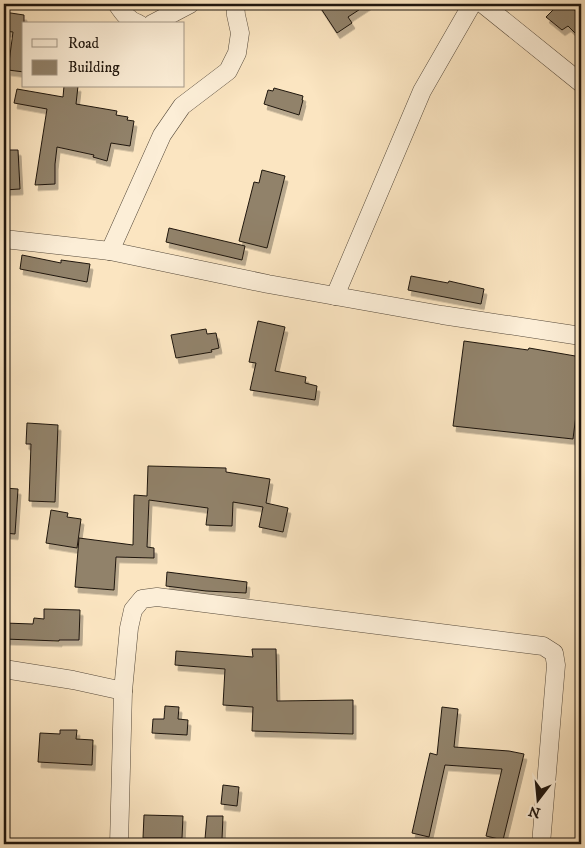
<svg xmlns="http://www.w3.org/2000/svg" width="585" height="848" viewBox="0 0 585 848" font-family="'IM FELL DW Pica',serif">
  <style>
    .building { fill: #91826b; stroke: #1f160e; filter: url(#shadow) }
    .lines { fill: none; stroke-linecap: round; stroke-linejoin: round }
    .minor-casing { stroke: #564a3b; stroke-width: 19 }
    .minor { stroke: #fceed7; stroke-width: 18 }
  </style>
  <defs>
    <filter id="shadow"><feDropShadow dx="3" dy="5.5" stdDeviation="0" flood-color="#0004"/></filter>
  </defs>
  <rect width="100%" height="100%" fill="#fbe5c1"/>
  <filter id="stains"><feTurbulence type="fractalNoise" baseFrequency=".004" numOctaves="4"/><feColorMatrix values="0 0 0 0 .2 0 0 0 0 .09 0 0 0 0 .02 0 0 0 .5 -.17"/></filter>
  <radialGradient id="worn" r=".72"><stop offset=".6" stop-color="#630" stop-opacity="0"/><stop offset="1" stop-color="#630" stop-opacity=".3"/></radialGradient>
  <g class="building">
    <polygon points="318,4 368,4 348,17 352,23 337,33"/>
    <polygon points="559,4 568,4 581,16 581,39 568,26 562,30 546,17"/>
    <polygon points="4,12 24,15 24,72 8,70 13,32 4,31"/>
    <polygon points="64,86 78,86 76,104 117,111 116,115 128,117 127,120 134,121 130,146 111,143 107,161 93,157 94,155 57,147 55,164 55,184 35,185 47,109 14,103 17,89 63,97"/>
    <polygon points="274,88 303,96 302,100 303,100 299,115 264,104 268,90 273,91"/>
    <polygon points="4,150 18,150 20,189 4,190"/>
    <polygon points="262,170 285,176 267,248 239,241 254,182 259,183"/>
    <polygon points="169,228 245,246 242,260 166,242"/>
    <polygon points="22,255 61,263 61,260 90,264 87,282 20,269"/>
    <polygon points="411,276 448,283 449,281 484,289 481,304 408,290"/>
    <polygon points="258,321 285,327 275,371 306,377 305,383 317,386 315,400 250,390 256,363 249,362"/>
    <polygon points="206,329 207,334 216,333 219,348 211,350 212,352 176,358 171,335"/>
    <polygon points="464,341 528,350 529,348 581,357 581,375 573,439 453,426"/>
    <polygon points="27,423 58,425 55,502 29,501 31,444 26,444"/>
    <polygon points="148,466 226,468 226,472 270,479 266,503 288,508 283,532 259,527 263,507 233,502 232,526 206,525 208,508 149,500 147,547 154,548 154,558 116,557 114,590 75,587 79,538 133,545 134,495 147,496"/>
    <polygon points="4,488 18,489 15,534 4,533"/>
    <polygon points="51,510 68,513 67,517 81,519 77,548 46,543"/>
    <polygon points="167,572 247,582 246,593 206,591 166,586"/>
    <polygon points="44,609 80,610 79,640 59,640 59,641 4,639 4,623 33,624 34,618 44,619"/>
    <polygon points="252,649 276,649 277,701 353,700 353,734 252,731 253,707 223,705 225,669 175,665 176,651 253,657"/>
    <polygon points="165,706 179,707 178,719 188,720 187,735 152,733 153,719 164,719"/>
    <polygon points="442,707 458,709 454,747 509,751 524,754 503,840 486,836 502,769 445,765 429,837 412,833 430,753 437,755"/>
    <polygon points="60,730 77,730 76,739 93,740 92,765 38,762 40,733 60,734"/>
    <polygon points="223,785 239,787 237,806 221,804"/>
    <polygon points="144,815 183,816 182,838 143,838"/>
    <polygon points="207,816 223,816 222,839 205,839"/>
  </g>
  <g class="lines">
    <defs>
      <g id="minor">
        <path d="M117,4C123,13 128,20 139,24"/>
        <polyline points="483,4 581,83"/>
        <polyline points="152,24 190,4"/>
        <polyline points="4,239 110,251 268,284 442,315 581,336"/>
        <polyline points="110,251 162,135 182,106 228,71 237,53 240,33 236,15 235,4"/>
        <polyline points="335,296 422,91 472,4"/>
        <polyline points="4,669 73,680 123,691"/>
        <polyline points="119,844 123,691 129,628 133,610 142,599 157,597 543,646 554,653 556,665 541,844"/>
      </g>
    </defs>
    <use href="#minor" class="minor-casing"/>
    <use href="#minor" class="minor"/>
  </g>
  <rect width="585" height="848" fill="none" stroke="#fbe5c1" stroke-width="20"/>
  <rect x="5" y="5" width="575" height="838" fill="none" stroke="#1f160e" stroke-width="2.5"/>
  <rect x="10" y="10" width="565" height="828" fill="none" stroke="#1f160e"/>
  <rect x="22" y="22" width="162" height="65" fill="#fceed7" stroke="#a49887"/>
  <rect x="32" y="39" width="25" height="8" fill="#fceed7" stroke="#a49887"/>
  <text x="68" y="48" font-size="15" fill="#1f160e">Road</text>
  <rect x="32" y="60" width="25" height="15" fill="#91826b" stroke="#a49887"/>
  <text x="68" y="72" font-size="15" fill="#1f160e">Building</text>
  <g transform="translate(538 800) rotate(196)" stroke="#fceed7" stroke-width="4" paint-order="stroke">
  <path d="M0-4L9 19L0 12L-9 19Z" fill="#1f160e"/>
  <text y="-8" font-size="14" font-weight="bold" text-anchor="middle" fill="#1f160e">N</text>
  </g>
  <rect width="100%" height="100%" filter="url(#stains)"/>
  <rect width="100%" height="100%" fill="url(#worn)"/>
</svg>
